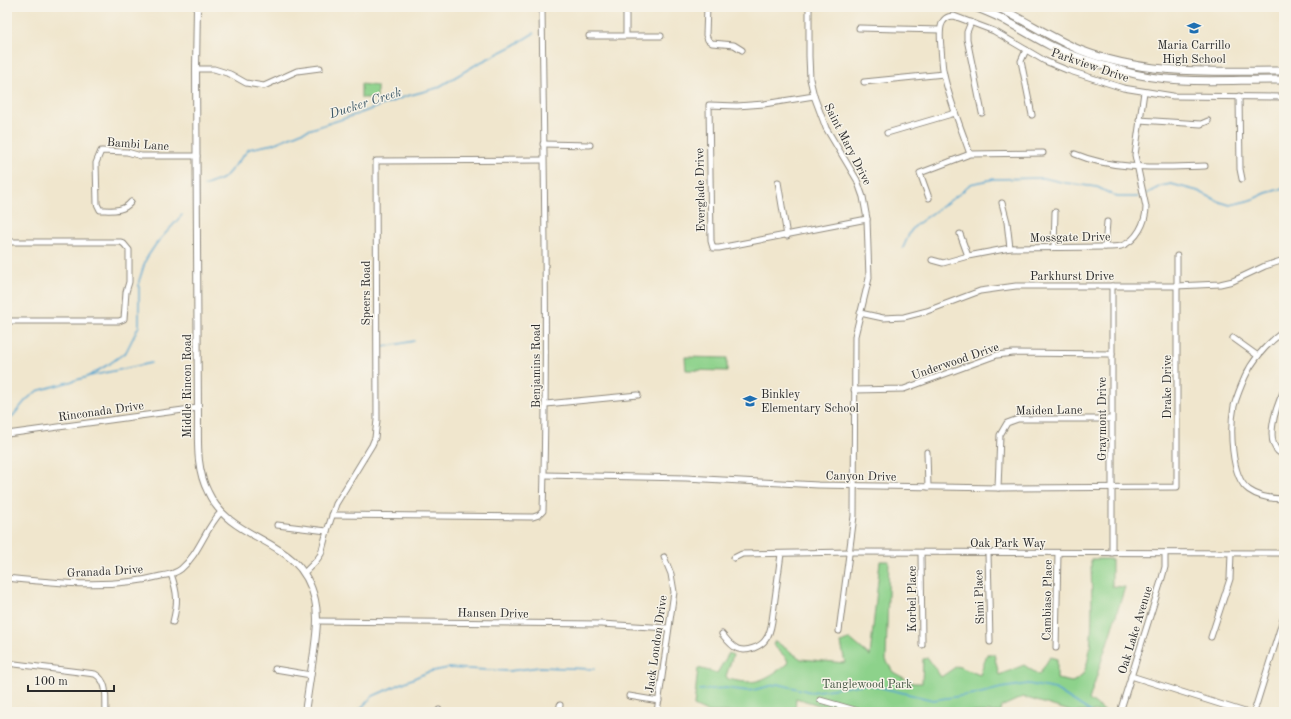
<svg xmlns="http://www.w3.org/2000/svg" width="1291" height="719" viewBox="0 0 1291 719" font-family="'Old Standard TT',serif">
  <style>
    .green { fill: #8dd28b; stroke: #5c7e5b }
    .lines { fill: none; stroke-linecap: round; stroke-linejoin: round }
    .stream { stroke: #56a5d0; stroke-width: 1.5 }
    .minor-casing { stroke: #8e887c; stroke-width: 7 }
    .tertiary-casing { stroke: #8e887c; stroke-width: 8 }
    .secondary-casing { stroke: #8e887c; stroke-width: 9 }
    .minor { stroke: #fff; stroke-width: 5 }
    .tertiary { stroke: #fff; stroke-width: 6 }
    .secondary { stroke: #fff; stroke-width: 7 }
    .labels { text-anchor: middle; stroke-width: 3; stroke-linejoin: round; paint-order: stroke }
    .poi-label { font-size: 12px; fill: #2b2b2b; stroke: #f7f3e8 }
    .street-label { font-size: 12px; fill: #2b2b2b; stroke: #f7f3e8 }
    .park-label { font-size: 12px; fill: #445543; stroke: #f7f3e8 }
    .water-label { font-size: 13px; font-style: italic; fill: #3a5665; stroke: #f7f3e8 }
  </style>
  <rect width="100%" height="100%" fill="#f7f3e8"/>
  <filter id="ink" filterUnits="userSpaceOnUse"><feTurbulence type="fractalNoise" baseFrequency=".025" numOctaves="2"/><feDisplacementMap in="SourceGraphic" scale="8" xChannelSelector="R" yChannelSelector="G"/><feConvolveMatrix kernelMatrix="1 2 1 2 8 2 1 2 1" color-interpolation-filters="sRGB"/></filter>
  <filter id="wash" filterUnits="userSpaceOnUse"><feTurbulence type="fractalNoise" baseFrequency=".012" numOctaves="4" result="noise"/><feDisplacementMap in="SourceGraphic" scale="16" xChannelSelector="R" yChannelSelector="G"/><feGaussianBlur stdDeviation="0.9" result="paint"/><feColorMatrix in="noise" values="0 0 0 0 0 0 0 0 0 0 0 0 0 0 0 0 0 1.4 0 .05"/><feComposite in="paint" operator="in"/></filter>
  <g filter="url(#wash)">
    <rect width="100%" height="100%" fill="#f0e6cd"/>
    <g class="green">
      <polygon points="361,84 377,86 377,98 361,98"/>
      <polygon points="685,357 727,358 727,371 686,370"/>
      <path d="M1091,559H1112V586L1125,587L1089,700L1106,712H1073L1023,697L1001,707L1000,712H841L796,698L795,712H707L694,706L698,668L717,673L729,653L733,655L726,676L728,679C758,686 763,680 788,664L787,659L773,645L775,641L801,659L845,663L841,643L850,639L870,656L880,561H889L886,660L893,672L913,683H922L923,659L928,658L941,677L957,666L980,675L987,654H994L999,675L1024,665L1039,675L1050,657L1057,659V679L1072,682C1076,680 1080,678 1082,675C1096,657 1091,584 1091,559Z"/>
    </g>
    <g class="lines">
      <g class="stream">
        <polyline points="204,186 224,178 249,149 273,144 302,132 358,114 407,96 437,88 477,64 513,46 534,33"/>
        <polyline points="1146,194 1161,186 1171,184 1198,191 1220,202 1230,205 1251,200 1266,193 1284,188"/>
        <polyline points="903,248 910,232 916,225 962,192 970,184 979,182 994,179 1043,178 1066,183 1097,187 1117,197 1138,197"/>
        <polyline points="383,347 414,341"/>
        <polyline points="90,376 151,363"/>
        <polyline points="7,423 26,400 37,391 87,377 109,364 126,352 139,326 139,281 146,259 156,244 182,215"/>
        <polyline points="699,690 725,688 749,691 778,684 811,692 866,684 933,700 981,693 1001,688 1028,684 1055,689 1091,712"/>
        <polyline points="357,712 373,696 428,672 448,668 509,671 539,667 594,669"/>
      </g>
    </g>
  </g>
  <g filter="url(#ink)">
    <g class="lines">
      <defs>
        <g id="minor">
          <polyline points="707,7 706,35 708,40 712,43 734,45 742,50"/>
          <polyline points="809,7 809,56 810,79 814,96 826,128 857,180 863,197 867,219 869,278 855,336 854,516 839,631"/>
          <polyline points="971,22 967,32 967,39 982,113"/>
          <polyline points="859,28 940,30"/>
          <polyline points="626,35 626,7"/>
          <polyline points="589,36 661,36"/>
          <polyline points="1026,50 1021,61 1032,115"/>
          <polyline points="196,69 214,69 230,74 246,83 264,86 297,71 320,68"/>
          <polyline points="864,82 944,74"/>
          <polyline points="814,96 764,104 737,106 709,105 711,241 713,248 719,248 867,219"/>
          <polyline points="1239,96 1240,169 1242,179"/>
          <polyline points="1139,120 1201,124 1208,121"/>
          <polyline points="887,133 955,113"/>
          <polyline points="543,144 590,145"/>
          <path d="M970,154C961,128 950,102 944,75C942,67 942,57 941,48C940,36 937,16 954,16L994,31L1045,61L1067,70L1123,88L1173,96L1284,97"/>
          <path d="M1075,154C1115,171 1162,167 1205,166"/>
          <polyline points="778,182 787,236"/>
          <polyline points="929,198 920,173 970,154 1043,153"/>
          <path d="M131,202C123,212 112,210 100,210L97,204L96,163L101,151L127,152L141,156H197"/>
          <polyline points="1002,203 1007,222 1010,248"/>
          <polyline points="960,234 968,256"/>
          <polyline points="7,242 121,242 124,244 129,250 129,282 126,292 124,319 119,321 7,321"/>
          <polyline points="1054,247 1055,212"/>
          <polyline points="1105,247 1107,222"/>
          <path d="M932,260L943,263L968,256L1010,248L1105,247C1110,247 1116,247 1121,246C1137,241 1146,222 1146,207L1135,155L1144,92"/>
          <polyline points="860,313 883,318 904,317 927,311 980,291 1016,286 1176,286 1220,284 1233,281 1265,266 1284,260"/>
          <path d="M1284,331C1268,343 1253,359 1245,377C1241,386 1237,396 1234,406C1230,426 1230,477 1249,490C1259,497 1272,499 1284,499"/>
          <polyline points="1233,338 1258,356"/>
          <polyline points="854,390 904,389 997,355 1013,353 1112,354"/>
          <path d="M1284,390C1277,405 1261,446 1284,455"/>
          <polyline points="546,404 638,395"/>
          <polyline points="7,434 198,408"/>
          <polyline points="927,452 928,487"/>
          <polyline points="544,475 686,478 818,485 998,488 1177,487 1177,256"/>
          <polyline points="998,488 1000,435 1007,423 1018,419 1111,419"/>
          <path d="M332,515L533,517L539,515L543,511C548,343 544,175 542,7"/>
          <polyline points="277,525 327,531"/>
          <polyline points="988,552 990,642"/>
          <polyline points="921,553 922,645"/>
          <polyline points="1112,553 1112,286"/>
          <polyline points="734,558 742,554 849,552 1284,553"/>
          <polyline points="304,573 316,561 321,554 327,531 336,504 372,445 375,438 377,420 376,161 543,160"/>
          <path d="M171,574C178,594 178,602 173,622"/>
          <path d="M7,578C57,583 112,589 161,576C168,575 176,573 181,569C199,554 205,529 221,512"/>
          <polyline points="317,621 601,624 668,628"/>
          <path d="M722,634C726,639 732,647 738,649C747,652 761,647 766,639C770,634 771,627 772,621L781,554"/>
          <polyline points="1211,637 1230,579 1231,553"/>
          <polyline points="1056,648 1058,553"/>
          <path d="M7,663L95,674C109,682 105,698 106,712"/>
          <polyline points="275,669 311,675"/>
          <polyline points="1131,676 1245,712"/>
          <polyline points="629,696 659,701"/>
          <polyline points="820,700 862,712"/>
          <polyline points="439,712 439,710"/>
          <polyline points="559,712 560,705"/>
          <polyline points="657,712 674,592 671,574 664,557"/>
          <polyline points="1120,712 1162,578 1165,567 1165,553"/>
          <polyline points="1254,712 1284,616"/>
        </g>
        <path id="tertiary" d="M197,7L196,68L198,417C198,442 196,469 208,492C233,546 300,534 315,600C319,617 316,635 314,652C311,672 308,692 305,712"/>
        <g id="secondary">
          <path d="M975,7C985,11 996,15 1006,21C1021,29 1035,38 1051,46C1074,57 1099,65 1123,71C1175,86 1231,79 1284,80"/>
          <path d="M997,7C1025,20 1051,38 1080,50C1145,76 1215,71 1284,71"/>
        </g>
      </defs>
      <use href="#minor" class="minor-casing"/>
      <use href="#tertiary" class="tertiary-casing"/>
      <use href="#secondary" class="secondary-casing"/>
      <use href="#minor" class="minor"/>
      <use href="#tertiary" class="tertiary"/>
      <use href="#secondary" class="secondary"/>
    </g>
  </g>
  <defs>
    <symbol id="school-bare" viewBox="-9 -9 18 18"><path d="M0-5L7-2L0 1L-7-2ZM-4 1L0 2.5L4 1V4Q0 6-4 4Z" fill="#1f6fb2" stroke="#f7f3e8" stroke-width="2.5" paint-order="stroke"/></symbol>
  </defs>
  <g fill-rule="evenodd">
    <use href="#school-bare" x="1184" y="18" width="20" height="20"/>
    <use href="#school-bare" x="740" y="391" width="20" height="20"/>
  </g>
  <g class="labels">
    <g class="poi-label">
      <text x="1194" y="49">Maria Carrillo<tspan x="1194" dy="14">High School</tspan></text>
      <text x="761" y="398" text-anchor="start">Binkley<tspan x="761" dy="14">Elementary School</tspan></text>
    </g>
    <g class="street-label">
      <text transform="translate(1090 65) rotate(19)" y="4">Parkview Drive</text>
      <text transform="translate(138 144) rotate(4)" y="4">Bambi Lane</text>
      <text transform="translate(848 144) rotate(63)" y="4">Saint Mary Drive</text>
      <text transform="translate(700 190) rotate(-91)" y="4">Everglade Drive</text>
      <text transform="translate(1070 237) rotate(-1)" y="4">Mossgate Drive</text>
      <text x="1072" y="280">Parkhurst Drive</text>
      <text transform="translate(366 293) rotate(-90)" y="4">Speers Road</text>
      <text transform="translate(955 361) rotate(-19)" y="4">Underwood Drive</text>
      <text transform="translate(536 366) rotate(-90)" y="4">Benjamins Road</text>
      <text transform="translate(187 386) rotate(-90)" y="4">Middle Rincon Road</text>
      <text transform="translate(1167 387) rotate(-90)" y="4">Drake Drive</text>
      <text transform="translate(1049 410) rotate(-1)" y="4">Maiden Lane</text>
      <text transform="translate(101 411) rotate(-8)" y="4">Rinconada Drive</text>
      <text transform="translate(1102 419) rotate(-90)" y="4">Graymont Drive</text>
      <text transform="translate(861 476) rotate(1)" y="4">Canyon Drive</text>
      <text x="1008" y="547">Oak Park Way</text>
      <text transform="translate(105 571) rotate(-3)" y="4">Granada Drive</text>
      <text transform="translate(979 597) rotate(-92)" y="4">Simi Place</text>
      <text transform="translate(912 599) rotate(-90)" y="4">Korbel Place</text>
      <text transform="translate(1047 600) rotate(-89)" y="4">Cambiaso Place</text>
      <text transform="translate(493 613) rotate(1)" y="4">Hansen Drive</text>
      <text transform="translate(1135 630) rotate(-73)" y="4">Oak Lake Avenue</text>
      <text transform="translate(656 644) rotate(-82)" y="4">Jack London Drive</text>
    </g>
    <g class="park-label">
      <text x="867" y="688">Tanglewood Park</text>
    </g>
    <g class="water-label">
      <text transform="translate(365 102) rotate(-18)" y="5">Ducker Creek</text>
    </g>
  </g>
  <rect width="1291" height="719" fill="none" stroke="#f7f3e8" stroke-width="24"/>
  <path d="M28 685v6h86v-6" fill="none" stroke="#2b2b2b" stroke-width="2"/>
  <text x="34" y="685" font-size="12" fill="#2b2b2b" stroke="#f7f3e8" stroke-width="3" paint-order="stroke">100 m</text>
</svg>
